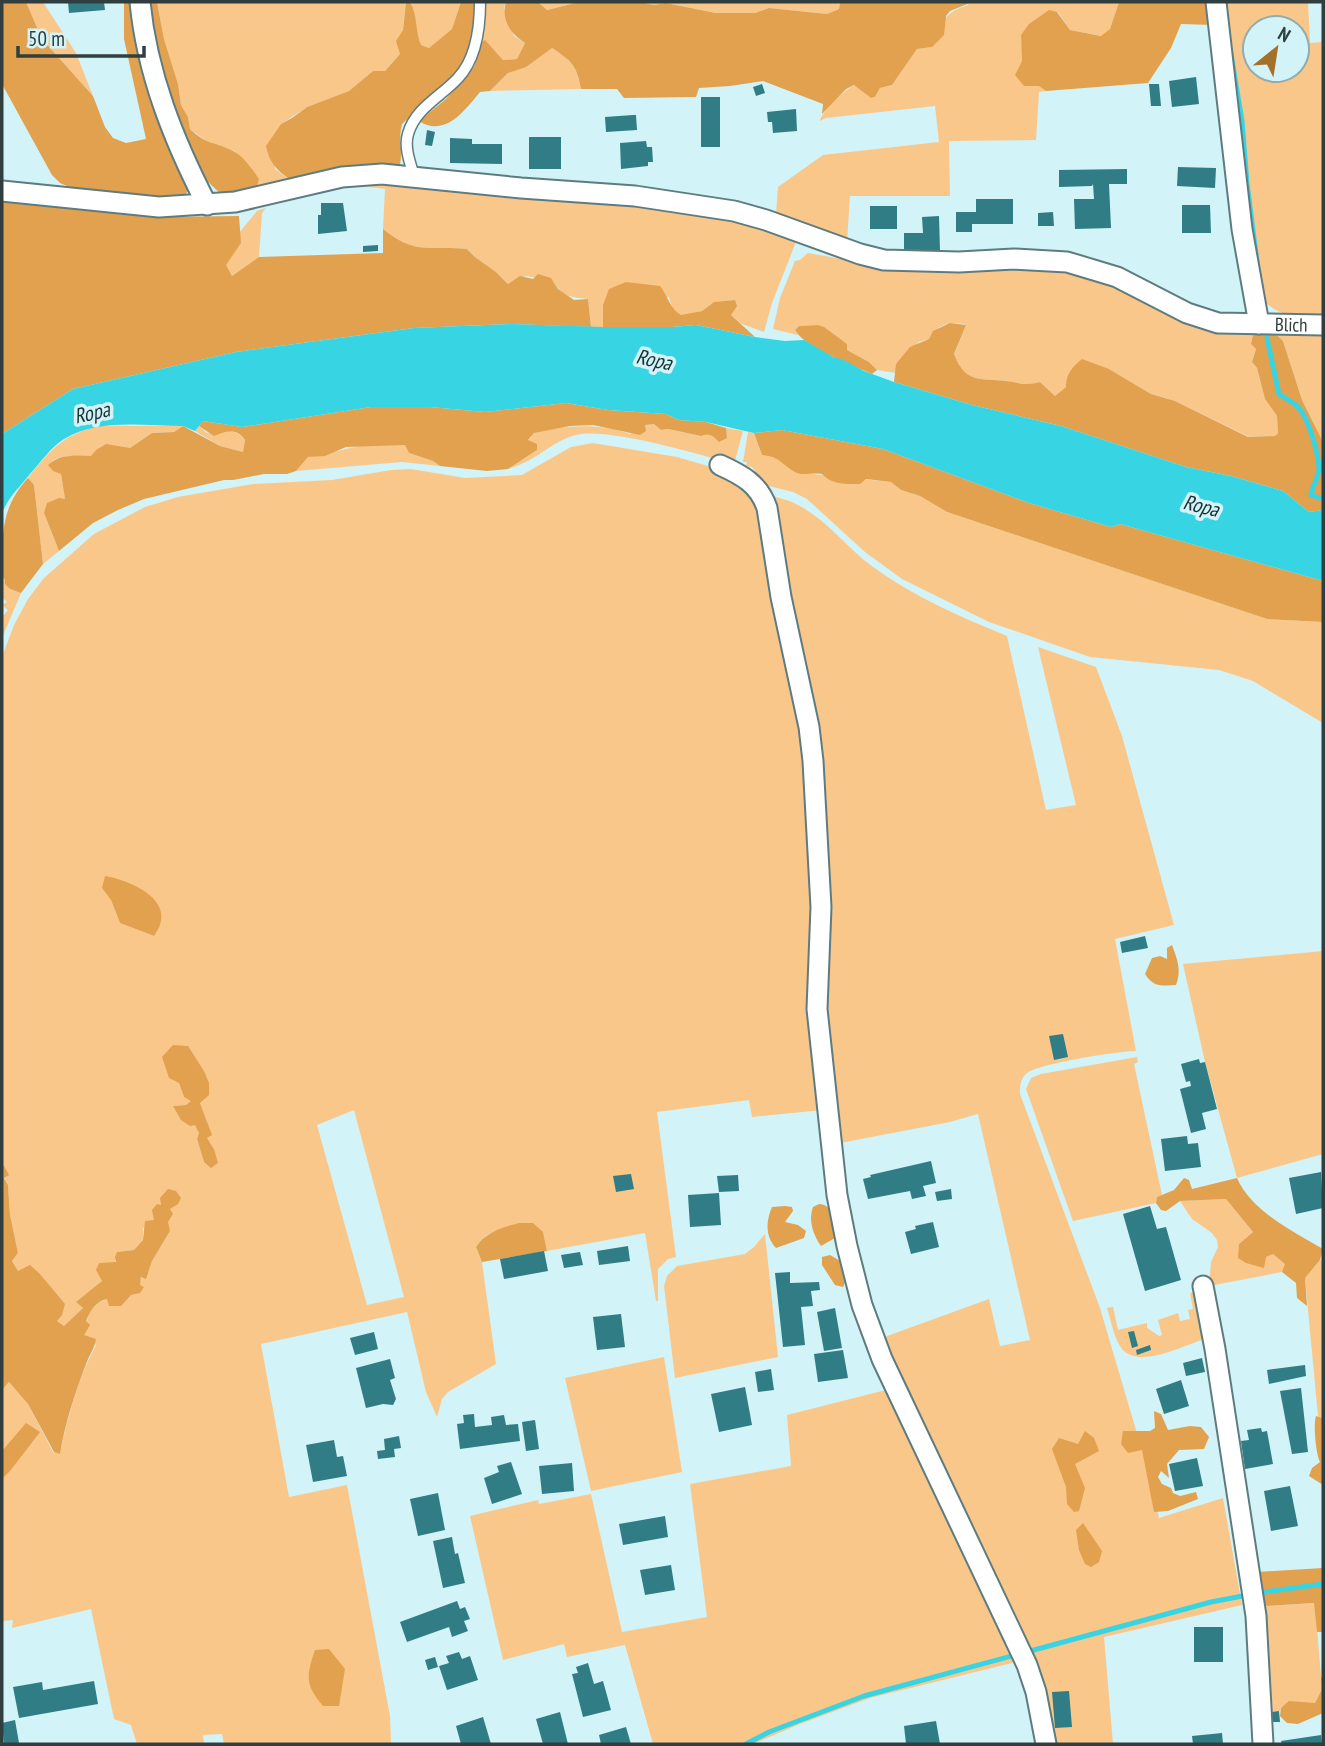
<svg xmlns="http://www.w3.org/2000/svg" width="1325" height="1746" viewBox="0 0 1325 1746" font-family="'PT Sans Narrow',sans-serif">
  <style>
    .green { fill: #fac78b; fill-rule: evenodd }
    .forest { fill: #e2a14e }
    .water { fill: #37d4e4 }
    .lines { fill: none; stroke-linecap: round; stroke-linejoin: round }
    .stream { stroke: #37d4e4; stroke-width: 5 }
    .building { fill: #307d85 }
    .service-casing { stroke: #5e7c80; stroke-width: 13 }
    .minor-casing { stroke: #5e7c80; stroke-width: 23 }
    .service { stroke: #fff; stroke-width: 10 }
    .minor { stroke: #fff; stroke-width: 19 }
    .labels { text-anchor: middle; stroke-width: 7; stroke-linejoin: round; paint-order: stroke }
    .street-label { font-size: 19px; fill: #313e3f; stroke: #d2f3f7 }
    .water-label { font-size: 21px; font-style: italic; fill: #1a3235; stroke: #d2f3f7 }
  </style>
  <rect width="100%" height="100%" fill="#d2f3f7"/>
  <g class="green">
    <polygon points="26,2 43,2 76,53 93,96 42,39"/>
    <polygon points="157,2 406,2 400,54 385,71 373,71 349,91 307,107 281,124 274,136 275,169 289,179 256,190 251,168 234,151 210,144 190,129 188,117 181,105 178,84 164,39"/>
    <path d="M408,2H461L452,29L429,48L421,45C416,34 415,16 410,2Z"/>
    <polygon points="486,2 506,2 504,8 514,36 525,43 517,59 503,60 485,41 482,42"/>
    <polygon points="538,2 840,2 839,9 827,14 769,8 755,13 716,13 667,3 654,5 639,2 575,3 547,10"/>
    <path d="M969,2H1119L1110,29L1102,36L1070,30L1058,12L1021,35C1022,59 1026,76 1046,91L1039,92L1036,140L949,141L950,196H850L847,242L776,215L778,187L823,155L939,142L935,106L826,118L820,121C822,111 844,90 855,85L871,98L875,97L880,88L892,85L917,49L931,47C943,22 941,14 968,5Z"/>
    <path d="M1225,2H1308L1310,43L1323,42V318C1301,316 1281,318 1264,301L1250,222L1241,135L1243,124L1237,105ZM1255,28H1297V70H1255Z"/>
    <path d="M552,48C572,61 577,66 581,89L490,91L508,73L526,66Z"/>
    <path d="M387,183L620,201L746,222L794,238L796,242L772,303L764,332L742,324L731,315L735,300L714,302L702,311L681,316L673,310L669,297L603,305V327H591L588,299C573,297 563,298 553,281L526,276L508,284L496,272L475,257L467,249C431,245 416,256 383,229L385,189L356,185Z"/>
    <polygon points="266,208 262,213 259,257 232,276 225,265 241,243 239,233 257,211"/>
    <path d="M808,253L909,271L1061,270L1091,276L1212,331L1253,335L1251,344L1256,349L1252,362L1257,368L1265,399L1277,416L1278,433L1275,436L1249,437L1175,401L1151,394L1109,369L1066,387L1055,396L1040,382C1024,386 1021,383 1006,381C981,378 965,384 954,355L966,325C952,320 936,325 929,339L919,342L896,364L897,373L877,370L869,362L847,350V344L818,325L799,326L795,330L798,335L773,329L780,298L795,261L800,260Z"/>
    <polygon points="1285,331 1323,332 1323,442 1302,400 1283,341 1276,334"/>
    <path d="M654,424L661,430L668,429L701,436L707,434L727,438L726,428L743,431L734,464C699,455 609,427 576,435C559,439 547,450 533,458C525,463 517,466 508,469L537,450L528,441L534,433C567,425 598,423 630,434L645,425Z"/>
    <path d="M98,426H183L174,432L152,433L130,448L92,456H70L54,459L49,465L61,474L65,499L44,513L59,551L43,564L34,485L28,478C49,451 63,435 98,426Z"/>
    <path d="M199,426L207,433C221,432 237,427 245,440L243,452L220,446L195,431Z"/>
    <polygon points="748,432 754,433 762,455 773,455 782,460 794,472 891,482 901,490 920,496 947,512 1267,619 1323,622 1323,723 1253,681 1219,670 1090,657 989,622 902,579 865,552 807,499 793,492 765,485 752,467 746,466 747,462 743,462"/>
    <path d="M593,443L677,457L722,470L755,496L804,730L823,1110L752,1117L749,1100L657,1112L676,1257L668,1259L658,1269V1301H656L645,1233L547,1251L543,1232C519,1230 490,1222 476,1247L482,1262L496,1364L448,1392L442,1399L437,1417L426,1392L407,1312L261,1344L289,1497L347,1485L390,1716L391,1744H224L222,1734L203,1735L204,1744H137L131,1725L114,1719L91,1609L12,1628L13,1620L2,1621V1390L9,1382L28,1404L53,1452L60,1453C68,1416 78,1378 96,1345L84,1335C91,1276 132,1315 142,1276L146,1278L152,1261L170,1231L167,1222L172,1214L161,1205L154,1213L155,1220L143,1228V1240L134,1250L117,1252C116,1274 93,1289 76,1302L83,1308L64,1326L57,1321L64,1304L40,1274L18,1271L12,1261L18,1253L10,1215L8,1185L4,1177L8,1175L2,1162V657L14,625L28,599L44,578L94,534L145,507L178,497L253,484L332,480L391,470L411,469L465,478L522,475L571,447ZM111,900L154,936L120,923ZM197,1061L204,1071L200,1103L207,1122V1138L214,1149L204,1162L197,1139L199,1133L195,1124L173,1106L186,1105L192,1101L184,1097L179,1083ZM354,1110L404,1297L367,1305L317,1125Z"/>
    <path d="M368,445H406L409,453L433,461L440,466L402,462L296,471L308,457C329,455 347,447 368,445Z"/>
    <path d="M775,497C817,505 840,543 873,567C914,597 961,617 1007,636L1046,810L1076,805L1038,647L1096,667L1122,736L1174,925L1115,939L1136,1051C1118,1051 1038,1064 1027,1073C1020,1079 1020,1086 1020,1094L1100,1308L1136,1430L1142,1439L1159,1518L1223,1498L1242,1605L1104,1637L1113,1744H1052L879,1339L989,1299L1000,1346L1030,1340L978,1114L950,1122L835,1144L821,1010L826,925L771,509Z"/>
    <polygon points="2,578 5,579 10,589 21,593 2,638 3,616 8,610 2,605 7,602 2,597"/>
    <polygon points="1323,951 1323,1154 1237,1178 1205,1062 1183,964"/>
    <polygon points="1137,1057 1138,1062 1134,1064 1162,1195 1157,1197 1156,1203 1073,1221 1026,1089 1031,1078 1041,1074"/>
    <polygon points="1226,1199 1253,1232 1239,1244 1266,1257 1273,1254 1286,1264 1282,1272 1209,1286 1211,1262 1218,1247 1217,1240 1212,1233 1192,1219 1180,1201"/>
    <polygon points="765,1234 778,1357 675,1378 664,1286 667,1276 677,1266 745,1254 754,1247"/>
    <polygon points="1320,1260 1323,1261 1323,1422 1318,1416 1305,1278"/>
    <path d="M1195,1292L1204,1339C1183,1346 1139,1369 1122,1349C1114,1339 1111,1320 1107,1308L1113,1307L1118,1330L1147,1323V1328L1159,1336L1162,1335L1158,1320L1178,1313L1180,1321L1190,1319L1188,1310L1193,1309L1190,1293Z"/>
    <polygon points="664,1357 682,1472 591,1491 565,1378"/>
    <polygon points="890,1389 1020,1661 870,1698 800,1724 753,1744 653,1744 625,1645 567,1657 564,1644 503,1660 470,1516 538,1500 539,1504 591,1494 622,1632 707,1617 690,1484 791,1466 787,1415"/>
    <polygon points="1256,1603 1268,1606 1315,1603 1322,1689 1315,1703 1281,1708 1280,1711 1263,1711"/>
  </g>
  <g class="forest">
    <path d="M2,2H26L42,39L93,96L105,127L113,138L126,143L146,139L124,39V2H135L190,183C188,196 183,198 171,200L74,189L60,183L52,175L2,84Z"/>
    <path d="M145,2H157L164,39L178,84L181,105L188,117L190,129C207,145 212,141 231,150C243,155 252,169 259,179L256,190L225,196C175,165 156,57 145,2Z"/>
    <path d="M406,2H410C418,16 415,31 421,45L429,48L452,29L461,2H477L474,35L459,70L402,124C398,138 403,151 400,165L395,168H342L289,179C276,169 269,162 266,146L281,124L292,118L307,107L349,91L373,71H385L400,54L396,41L403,30Z"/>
    <path d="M506,2H538L547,10L575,3L639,2L654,5L666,3L716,13H755L769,8L827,14L839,9L840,2L970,3L950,11L946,16L944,35L932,47L917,49L892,85L880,88L875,97L871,98L854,85L846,89L822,114L823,104L763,81L730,86L699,88L696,97L624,98L617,89H581C577,66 572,61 552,48L526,67L508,73L490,91L480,92C465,110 445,138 419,121L446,99L474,67L482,42L485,40L503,60L517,59L525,43C510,33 501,20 506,2Z"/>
    <polygon points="1119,2 1210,2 1214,25 1181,24 1171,48 1148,83 1046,91 1039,86 1024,86 1015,75 1022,61 1021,35 1029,24 1049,10 1057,12 1070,30 1101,36 1110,29"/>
    <path d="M2,202L48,204L150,217L239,216L241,243L226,265L232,276L259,257L383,253V229C416,256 431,245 467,249L475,257L496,272L508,284L520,276L533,279L538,274L551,278L558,289L574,300L588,299L591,327L512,324L414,328L236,352L73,389L2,434Z"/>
    <path d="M626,282L660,286C668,296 670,309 681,315L702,311L714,302L735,300L737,306L731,315L755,337L696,325L672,327H603V305L609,289Z"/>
    <path d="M950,323L966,325L954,354C965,384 981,378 1006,381C1021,383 1024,386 1040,382L1055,396L1066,387C1066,374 1072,367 1082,359L1109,369L1151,394L1175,401L1248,437L1275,436L1278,433L1277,416L1265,399L1257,368L1252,362L1256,349L1251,344L1253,335L1276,334L1283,341L1302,400L1323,442V510L1309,512L1283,491L1231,476L1186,467L1061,426L972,405L894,382L896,364L910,347L929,339L933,331Z"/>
    <path d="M818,325L824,327L847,344V350L869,362L877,370L872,374C853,365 805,348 795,330L799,326Z"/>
    <path d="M566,403L608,410L666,414L679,420L706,422L726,428L727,438L719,442C713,435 709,433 701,436L668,429L661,430L654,424L645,425L646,431L640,435L593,425L570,426L534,433L528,440L537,444V450L508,469L487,471L440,466L433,461L409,453L405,445L346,447L325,456L308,457L296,471L287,474H264L233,480H224L144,499L118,510L93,523L59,551L44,513L47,503L59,498L65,499L61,474L53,471L48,465C59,454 77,455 91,456L96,450L106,444L130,448L152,433L174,432L183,426L220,446L243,452L245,440C237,428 226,431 214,436L199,426L203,421L242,427L371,407H430L485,412Z"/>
    <path d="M782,430L883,449L1029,503L1111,527L1120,524L1323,581V622L1267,619L947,512L920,496L901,490L891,482L866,479L860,484C846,484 832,485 822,474C813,472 801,477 793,471C781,463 778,456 762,455L754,433Z"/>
    <path d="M28,478L34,485L43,564L21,593L10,589L5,584V579L2,578C2,537 0,508 28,478Z"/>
    <path d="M105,876C133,881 180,902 154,936L120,923L111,900L102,888Z"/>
    <path d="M1172,945C1177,959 1182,970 1176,985C1161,986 1153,987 1145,974L1152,958L1160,956L1167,959V948Z"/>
    <polygon points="173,1045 188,1046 204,1071 209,1083 209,1095 200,1103 212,1135 207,1138 214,1149 218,1163 211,1168 204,1162 197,1139 199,1133 195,1125 190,1126 181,1120 173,1106 186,1105 191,1101 184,1097 179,1083 169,1078 162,1057"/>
    <path d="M2,1162L9,1175L4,1178L8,1185L10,1215L18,1253L12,1261L18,1271L30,1265L40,1274L65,1304L62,1315L57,1321L64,1326L83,1308L76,1302L102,1281L96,1270L99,1263L116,1262L115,1257L117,1252L134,1250L143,1240L145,1221L154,1220L152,1210L157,1204L161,1205L160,1198L168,1189L176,1191L181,1198L178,1204L170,1209L173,1214L168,1222L170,1231L152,1261L146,1279L141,1277L140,1285L144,1287L140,1293L131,1295L121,1306H109L107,1299C96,1301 90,1311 86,1321L90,1325L84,1335L96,1339C95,1348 89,1355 86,1364C75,1393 65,1423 60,1454L54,1452L28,1404L9,1382L2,1390Z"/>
    <path d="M1184,1178L1189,1180L1192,1189L1237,1178C1251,1211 1294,1232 1323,1249L1320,1260L1305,1278L1307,1306L1297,1298L1296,1283L1282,1272L1285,1264L1273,1254L1266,1257L1264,1268L1246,1263L1238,1258L1239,1244L1253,1232L1226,1199L1180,1201L1166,1211L1161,1210L1156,1203L1157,1197L1174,1190Z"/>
    <path d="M819,1204C834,1204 837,1225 835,1238L821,1246C813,1235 808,1220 813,1207Z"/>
    <path d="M785,1206L792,1207L793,1211L785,1222L798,1225L806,1231L804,1238L776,1248C765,1236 766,1221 772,1207Z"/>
    <path d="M519,1223H533L543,1232L547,1251L482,1262L476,1247C485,1232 503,1227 519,1223Z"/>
    <polygon points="830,1255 842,1262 846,1280 843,1287 835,1285 822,1265 822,1257"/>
    <polygon points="1154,1411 1161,1414 1168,1430 1190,1426 1201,1427 1209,1437 1204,1449 1179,1450 1167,1464 1169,1478 1161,1471 1158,1477 1162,1484 1171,1488 1173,1493 1180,1496 1196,1492 1198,1499 1168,1511 1154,1512 1142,1450 1128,1453 1121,1444 1123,1431 1150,1431 1155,1428"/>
    <path d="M1316,1416L1322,1418L1323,1422V1485L1309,1476L1312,1468L1320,1462C1316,1454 1313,1424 1316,1416Z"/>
    <polygon points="26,1423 40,1432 10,1471 2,1479 2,1451"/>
    <polygon points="1085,1431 1094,1438 1099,1451 1075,1464 1085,1488 1079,1511 1074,1512 1067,1504 1066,1487 1052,1449 1059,1438 1078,1444"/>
    <polygon points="1083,1523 1102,1551 1099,1562 1091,1567 1085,1564 1079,1550 1076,1530"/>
    <polygon points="1323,1568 1323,1632 1317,1632 1314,1603 1268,1606 1256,1603 1256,1572"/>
    <path d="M329,1649L345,1669L339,1706H323C305,1685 306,1676 315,1650Z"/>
    <polygon points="1323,1677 1323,1713 1298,1724 1287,1723 1280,1716 1281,1708 1289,1701 1315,1703 1322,1689 1321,1678"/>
  </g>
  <path class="water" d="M512,324L603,327H672L696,325L755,337L785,341L804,340L833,357L844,360L864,371L894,382L972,405L1061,426L1186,467L1231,476L1283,491L1309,512L1323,510V581L1120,524L1111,527L1029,503L883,449L782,430L754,433L706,422L679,420L666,414L608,410L566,403L485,412L430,407H371L242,427L203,421L195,431L183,426C145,426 98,418 64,439C50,448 41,462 30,474C20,487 7,498 2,514V434L73,389L236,352L414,328Z"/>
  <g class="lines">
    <g class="stream">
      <polyline points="1231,54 1242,121 1247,183 1257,262"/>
      <path d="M1267,338L1279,394C1285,398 1292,402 1297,406C1308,416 1319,455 1319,469C1319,476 1312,487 1311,495L1323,499"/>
      <polyline points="1258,1593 1323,1584"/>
      <polyline points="746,1744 769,1732 864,1696 1211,1602 1248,1595"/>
    </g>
  </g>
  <g class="building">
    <polygon points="68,2 104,2 105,10 69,13"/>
    <polygon points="1196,77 1199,104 1172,107 1169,81"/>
    <polygon points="762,84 765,93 756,96 753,87"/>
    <polygon points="1149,84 1159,84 1161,106 1151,106"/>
    <rect x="701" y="97" width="19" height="50"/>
    <polygon points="796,109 797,131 773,133 772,122 768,122 767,112"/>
    <polygon points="633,115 636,115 637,130 606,132 605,117"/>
    <polygon points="427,130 435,132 432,146 425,145"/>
    <rect x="529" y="137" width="32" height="32"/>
    <polygon points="450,138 472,139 472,144 502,144 502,164 450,163"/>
    <polygon points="646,141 647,147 652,147 653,162 648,162 648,166 621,169 620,143"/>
    <polygon points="1178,167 1216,168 1215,188 1177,186"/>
    <polygon points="1127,169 1127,184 1109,184 1111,228 1075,229 1074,199 1094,199 1093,184 1092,186 1059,187 1059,170"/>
    <polygon points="976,199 1013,199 1013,224 972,224 972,232 956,232 956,212 976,212"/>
    <polygon points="321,203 343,203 347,231 318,234 318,215 321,215"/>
    <polygon points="1182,205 1210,205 1211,233 1182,233"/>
    <rect x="870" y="206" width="27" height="23"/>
    <polygon points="1053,212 1054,226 1038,226 1038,213"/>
    <polygon points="939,216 940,251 904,252 904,233 923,233 922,217"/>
    <polygon points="378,245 378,251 363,252 363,246"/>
    <polygon points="1145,936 1148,948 1122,953 1120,942"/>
    <polygon points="1063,1034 1068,1057 1054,1060 1049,1036"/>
    <polygon points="1199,1059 1200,1063 1205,1062 1217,1109 1202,1113 1206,1129 1191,1133 1180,1089 1191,1086 1190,1081 1186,1082 1181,1064"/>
    <polygon points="1187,1136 1188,1144 1198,1143 1201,1167 1165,1171 1161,1139"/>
    <polygon points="931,1161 936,1183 923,1186 926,1196 912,1199 910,1191 868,1199 863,1179 871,1177 870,1175"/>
    <polygon points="1321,1172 1323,1208 1296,1214 1289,1178"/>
    <polygon points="631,1174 634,1189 616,1192 613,1176"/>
    <polygon points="738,1175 739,1191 719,1192 717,1176"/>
    <polygon points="951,1189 952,1199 937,1201 935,1192"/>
    <polygon points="719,1193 721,1225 690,1227 688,1195"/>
    <polygon points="1150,1206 1157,1229 1166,1227 1181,1280 1145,1291 1123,1214"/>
    <polygon points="933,1222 939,1247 911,1254 905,1232 916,1229 915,1226"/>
    <polygon points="628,1246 630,1261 599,1265 597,1251"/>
    <polygon points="544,1251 548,1271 504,1279 500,1259"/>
    <polygon points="580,1252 583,1265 564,1268 561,1255"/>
    <polygon points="790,1272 790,1283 819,1282 820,1290 811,1291 813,1306 801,1307 805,1345 783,1347 775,1273"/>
    <polygon points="835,1308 842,1348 824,1351 817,1312"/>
    <polygon points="621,1314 625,1347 597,1350 593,1317"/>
    <polygon points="1134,1331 1138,1346 1132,1348 1128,1332"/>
    <polygon points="374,1332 378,1349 355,1355 350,1338"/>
    <polygon points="1150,1345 1151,1350 1137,1355 1136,1350"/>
    <polygon points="843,1350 848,1378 818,1382 814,1354"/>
    <polygon points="1202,1358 1205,1372 1186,1376 1183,1363"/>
    <polygon points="390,1359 395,1378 390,1380 396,1399 393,1405 383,1404 366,1408 356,1368"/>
    <polygon points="1305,1365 1306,1376 1269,1384 1267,1370"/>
    <polygon points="771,1369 774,1390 758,1392 755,1372"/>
    <polygon points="1181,1380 1189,1406 1164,1414 1156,1389"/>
    <polygon points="745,1387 752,1425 719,1432 711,1394"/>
    <polygon points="1301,1388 1308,1452 1292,1454 1280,1391"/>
    <polygon points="474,1414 475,1427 492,1425 491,1417 504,1415 506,1425 518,1424 520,1441 460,1449 457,1424 464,1423 463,1415"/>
    <polygon points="535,1420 539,1449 526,1451 522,1422"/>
    <polygon points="1261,1428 1262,1432 1267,1431 1273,1464 1245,1469 1241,1441 1249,1440 1247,1430"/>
    <polygon points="399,1436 401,1448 394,1449 395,1457 378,1459 377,1451 385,1450 384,1439"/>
    <polygon points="334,1440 337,1457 343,1456 347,1476 313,1482 306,1445"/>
    <polygon points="1197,1458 1203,1486 1175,1491 1169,1464"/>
    <polygon points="511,1462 522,1494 492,1504 484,1478 499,1472 497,1466"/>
    <polygon points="572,1463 574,1491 542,1494 539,1466"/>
    <polygon points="1290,1486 1298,1526 1271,1531 1264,1491"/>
    <polygon points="438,1493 445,1530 418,1536 410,1499"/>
    <polygon points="665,1516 668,1537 623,1545 619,1524"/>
    <polygon points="452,1537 455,1554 458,1553 465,1583 443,1588 433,1541"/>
    <polygon points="671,1565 675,1590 645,1595 640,1570"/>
    <polygon points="457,1601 460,1609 465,1607 470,1619 464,1621 468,1631 452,1637 449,1627 407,1642 400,1622"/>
    <rect x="1194" y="1627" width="29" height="35"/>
    <polygon points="459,1652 462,1659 470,1656 478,1680 447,1690 439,1666 449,1663 446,1656"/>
    <polygon points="435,1657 438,1667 428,1670 425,1660"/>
    <polygon points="588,1663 594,1684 603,1681 611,1710 583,1717 572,1674 578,1673 576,1667"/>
    <polygon points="94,1681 98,1704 19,1718 13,1687 42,1682 43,1690"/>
    <polygon points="1069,1691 1072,1727 1055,1728 1052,1692"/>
    <polygon points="1279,1711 1280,1722 1269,1722 1269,1712"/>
    <polygon points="560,1712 568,1744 543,1744 536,1719"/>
    <polygon points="483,1717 491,1744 461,1744 456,1726"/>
    <polygon points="15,1720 19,1743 4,1744 2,1723"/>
    <polygon points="936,1721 940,1744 906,1744 904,1726"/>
    <polygon points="626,1727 631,1744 601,1744 599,1735"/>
    <polygon points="1222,1733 1223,1744 1193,1744 1192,1736"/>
    <polygon points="1321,1735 1322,1744 1282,1744 1281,1741"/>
  </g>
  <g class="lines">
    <defs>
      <path id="service" d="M414,176C410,163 404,147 408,134C415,108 442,96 458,78C476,59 480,27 480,2"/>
      <g id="minor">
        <path d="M140,2C147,74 174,141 207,205"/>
        <polyline points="1216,2 1242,229 1259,324"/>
        <path id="s1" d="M2,191L159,207L235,202L342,177L382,174L521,188L635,196L734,211L766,220L860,254L884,260L959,262L1014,259L1067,262L1117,277L1187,313L1218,323L1323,325"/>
        <path d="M720,465C742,475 759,484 767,508L781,597L809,727L813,761L821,907L817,1009L837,1195L847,1246L862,1305L882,1359L1027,1665L1036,1692L1046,1744"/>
        <polyline points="1203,1286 1215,1349 1256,1616 1263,1744"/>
      </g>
    </defs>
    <use href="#service" class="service-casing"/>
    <use href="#minor" class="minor-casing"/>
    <use href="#service" class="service"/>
    <use href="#minor" class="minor"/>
  </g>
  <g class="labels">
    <g class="street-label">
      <text dy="7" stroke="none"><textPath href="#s1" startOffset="1316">Blich</textPath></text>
    </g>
    <g class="water-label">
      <text transform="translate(654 360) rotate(12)" y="7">Ropa</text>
      <text transform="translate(92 413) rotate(-13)" y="7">Ropa</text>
      <text transform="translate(1201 506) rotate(14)" y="7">Ropa</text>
    </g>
  </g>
  <rect width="1325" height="1746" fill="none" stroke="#313e3f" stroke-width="7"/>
  <g transform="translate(1276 49) rotate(30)"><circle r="33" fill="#d2f3f7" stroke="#92abad" stroke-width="2"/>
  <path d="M0-5L12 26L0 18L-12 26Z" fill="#a5712a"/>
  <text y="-10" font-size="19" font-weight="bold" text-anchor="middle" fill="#313e3f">N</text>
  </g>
  <path d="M18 46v10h126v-10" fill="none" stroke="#313e3f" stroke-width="3.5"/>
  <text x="28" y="46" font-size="21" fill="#313e3f" stroke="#d2f3f7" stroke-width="5" paint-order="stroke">50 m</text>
</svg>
